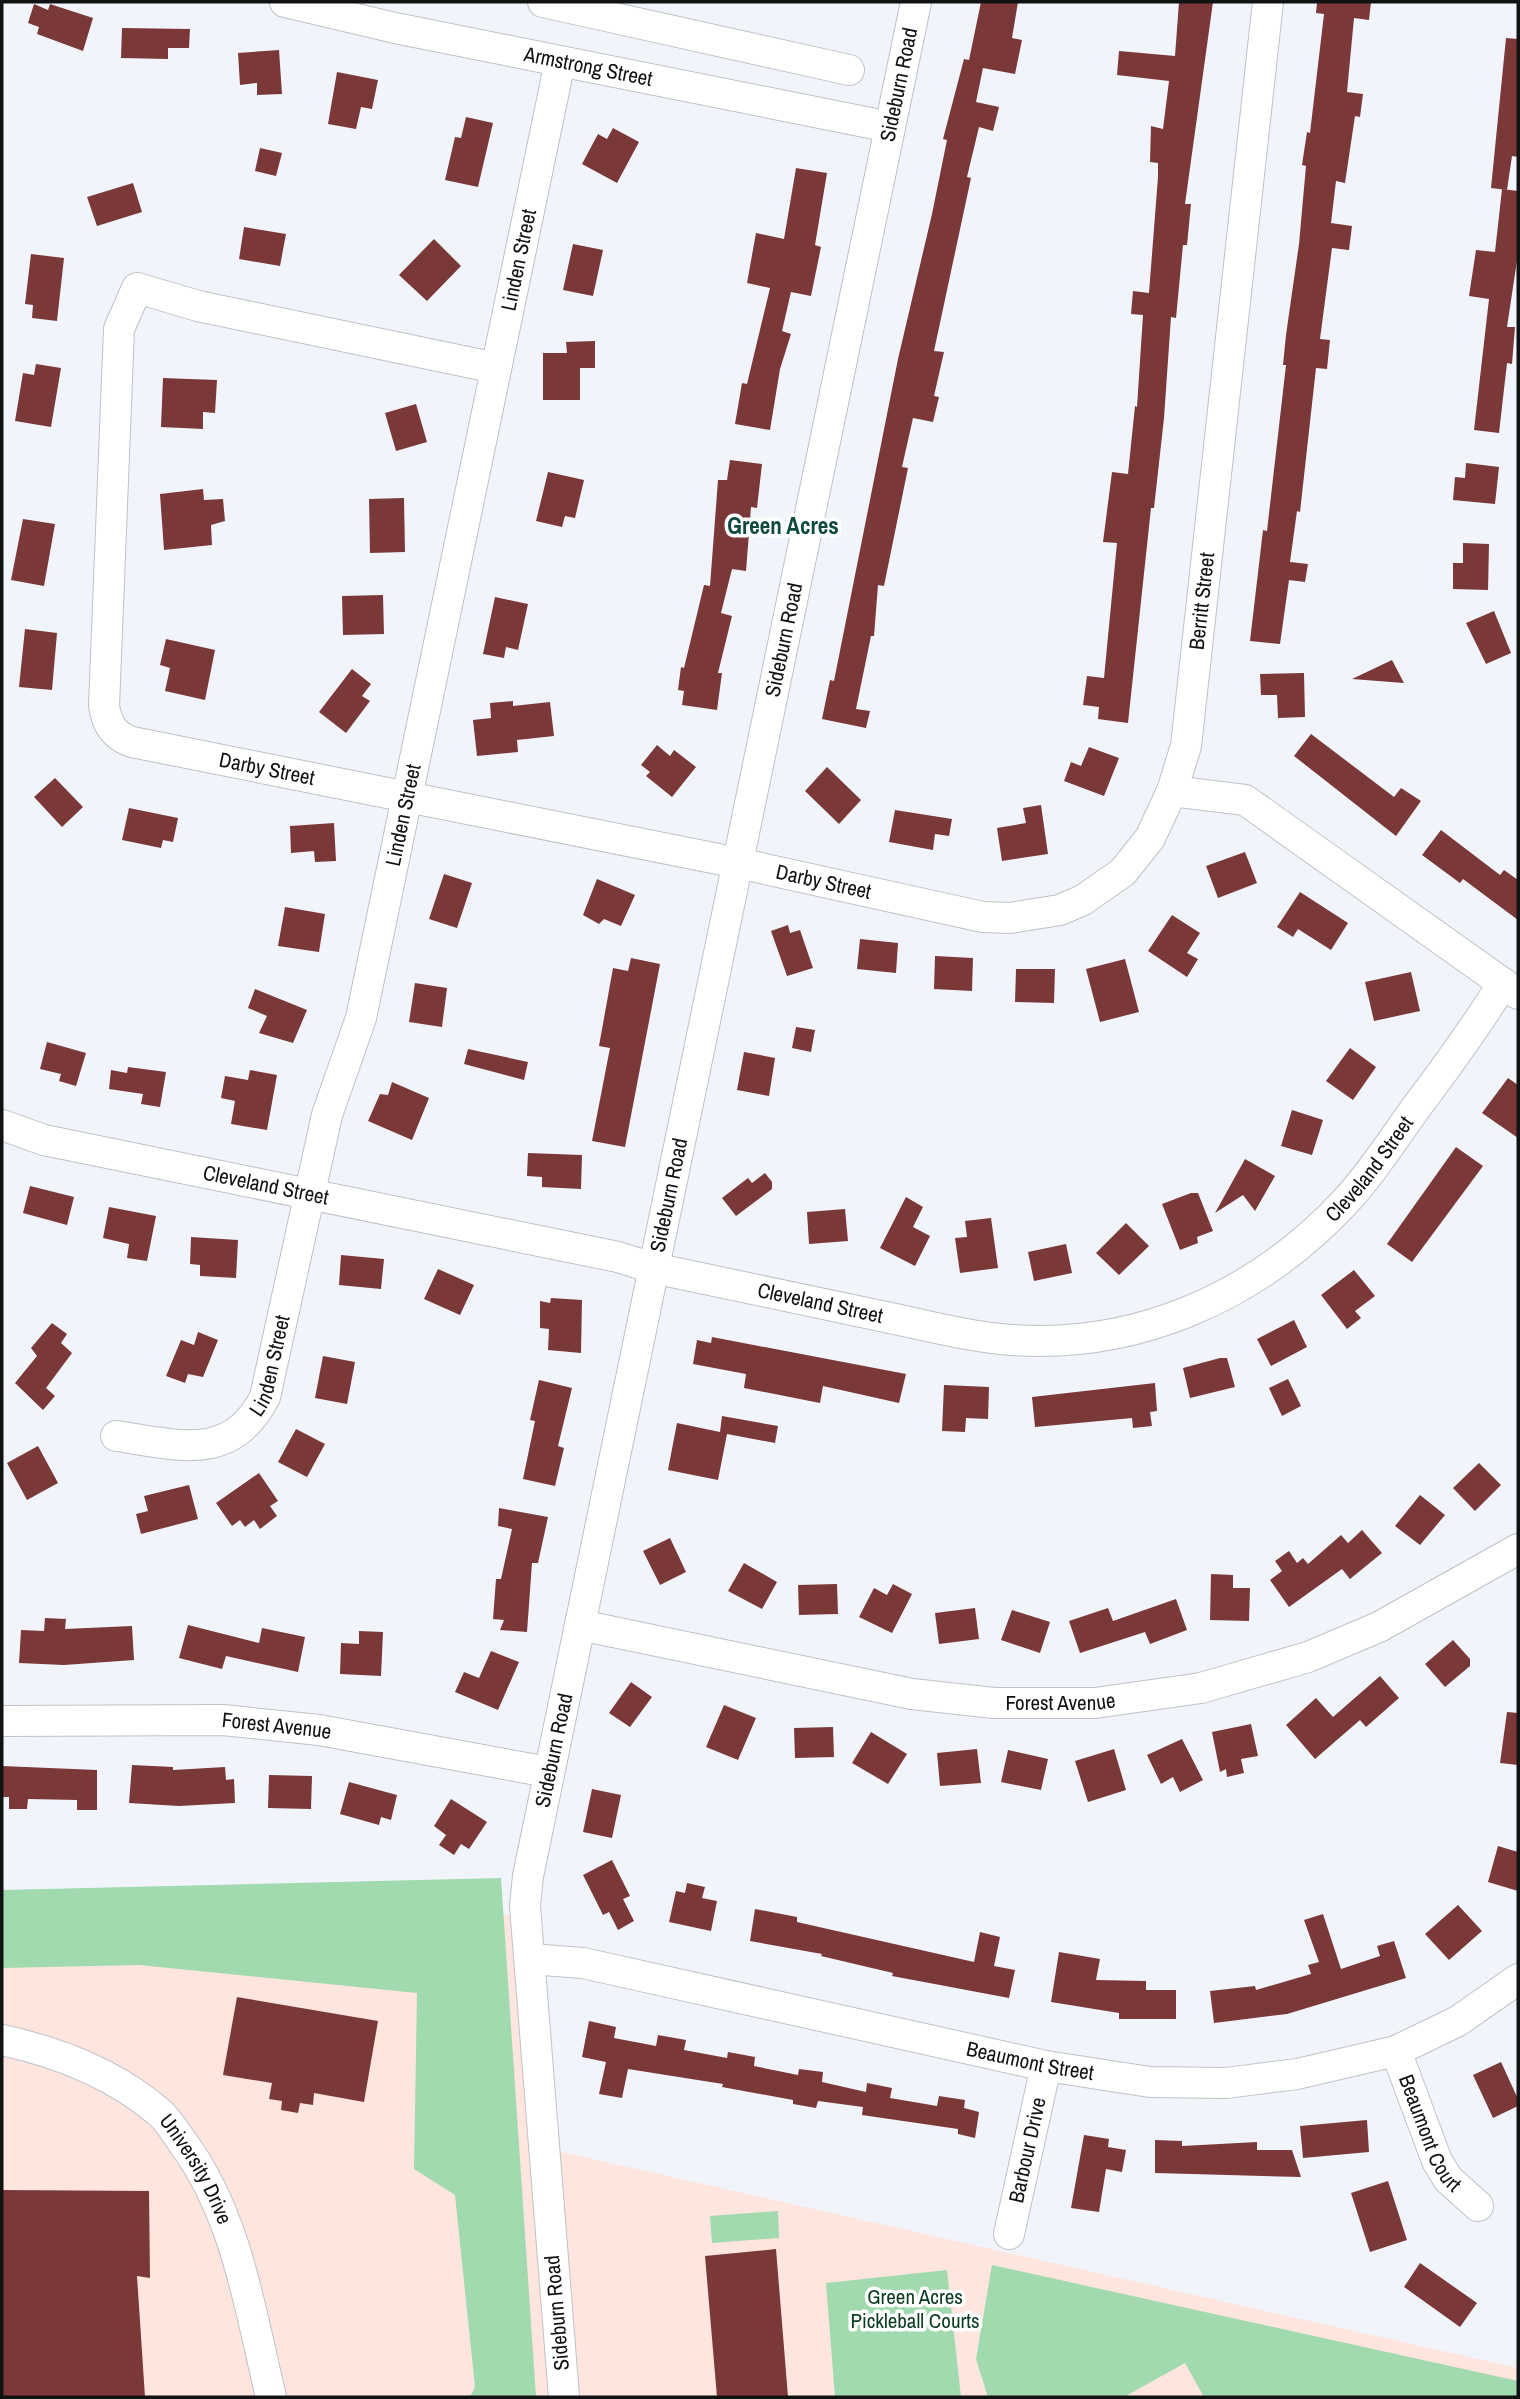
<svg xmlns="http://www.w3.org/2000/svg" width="1520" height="2399" viewBox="0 0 1520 2399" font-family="'Archivo Narrow',sans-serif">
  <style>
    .education { fill: #fee5de }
    .green { fill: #a0daae }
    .building { fill: #7b3838 }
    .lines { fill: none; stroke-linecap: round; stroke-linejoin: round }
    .minor-casing { stroke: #bec2c7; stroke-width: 32 }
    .minor { stroke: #fff; stroke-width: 30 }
    .labels { text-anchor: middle; stroke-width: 7; stroke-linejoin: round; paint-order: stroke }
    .street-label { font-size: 21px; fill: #101214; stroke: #fff }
    .park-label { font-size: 21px; fill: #0a3b1d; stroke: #fff }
    .neighbourhood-label { font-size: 23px; font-weight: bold; fill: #0f4a41; stroke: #fff }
  </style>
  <rect width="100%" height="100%" fill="#f1f5fb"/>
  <polygon class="education" points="2,1907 516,1915 531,2145 1518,2368 1518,2397 2,2397"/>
  <g class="green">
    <polygon points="501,1878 536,2397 470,2397 475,2387 455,2195 414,2169 417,1993 139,1965 2,1968 2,1890"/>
    <polygon points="778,2211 779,2238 712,2243 710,2216"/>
    <polygon points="992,2265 1518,2381 1518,2397 1204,2397 1185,2363 1124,2397 988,2397 976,2359"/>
    <polygon points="947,2270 961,2397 835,2397 826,2283"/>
  </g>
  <g class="building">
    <polygon points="981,2 1018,2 1012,38 1022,40 1015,74 983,68 976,102 999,107 993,131 979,127 967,177 971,178 934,351 944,352 934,396 939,397 933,422 913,418 902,467 908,468 884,586 878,585 874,636 871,636 856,709 870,711 866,728 822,719 830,680 834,681 898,359 932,214 947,140 943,139 964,59 969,60"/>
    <polygon points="1179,2 1213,2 1185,204 1191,204 1187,245 1183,245 1176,318 1171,317 1164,418 1154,508 1151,508 1128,723 1098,719 1099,707 1083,705 1087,676 1104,678 1117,543 1103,542 1112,472 1128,474 1135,406 1137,407 1143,315 1131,314 1133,291 1149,293 1158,177 1158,163 1150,162 1151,126 1163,129 1169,81 1117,75 1119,51 1175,56"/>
    <polygon points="1317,2 1371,2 1369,20 1354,18 1347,92 1363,94 1360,117 1355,116 1345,183 1336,181 1331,223 1352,226 1349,250 1332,248 1320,339 1330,340 1327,369 1316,368 1300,512 1297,511 1290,562 1308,564 1305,582 1289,580 1280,644 1250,641 1263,530 1267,531 1286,365 1283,365 1286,335 1299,244 1306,166 1302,165 1307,132 1310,133 1324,14 1316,13"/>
    <polygon points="34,4 48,10 50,4 93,18 83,51 37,34 39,27 28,23"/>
    <polygon points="122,28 190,29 189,48 168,48 168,59 121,58"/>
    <polygon points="1506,38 1518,39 1518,157 1512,156 1507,190 1491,188"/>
    <polygon points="279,50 282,94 257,95 257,83 240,85 238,53"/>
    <polygon points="337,72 378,80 372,109 361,107 356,129 328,124"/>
    <polygon points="466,117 493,123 478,187 445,180 455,137 461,138"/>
    <polygon points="613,128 639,142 617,183 582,164 598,134 607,139"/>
    <polygon points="260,148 282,153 276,176 255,171"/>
    <polygon points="796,168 827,173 815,245 821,247 811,296 791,292 782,331 791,334 780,369 770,430 735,424 742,383 747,384 770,288 747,283 756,233 784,239"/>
    <polygon points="133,183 142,212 97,226 87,197"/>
    <polygon points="1502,189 1518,191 1518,254 1507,327 1515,327 1512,364 1507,363 1499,433 1474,430 1489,299 1469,296 1476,250 1495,252"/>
    <polygon points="244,227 286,234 280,266 239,259"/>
    <polygon points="434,239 461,266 427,301 399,275"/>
    <polygon points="573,244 603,250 593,296 563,290"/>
    <polygon points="31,254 64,258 57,321 32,318 33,305 25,304"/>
    <polygon points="595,341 595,368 580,368 580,400 543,400 543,353 567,353 566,342"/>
    <polygon points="36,364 61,368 51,427 15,421 23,373 34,375"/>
    <polygon points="163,378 217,380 215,413 203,412 203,429 161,427"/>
    <polygon points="416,404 427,442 396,451 385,413"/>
    <polygon points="730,460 762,464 757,508 751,507 746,571 732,569 721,613 732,616 718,673 722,673 717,710 682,705 684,691 678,690 681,667 684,668 704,585 710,586 718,480 727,480"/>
    <polygon points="1466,463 1499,467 1495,504 1453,500 1455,477 1465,478"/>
    <polygon points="548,472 584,480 575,518 565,516 562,527 536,521"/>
    <polygon points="203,489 204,500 223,499 225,521 211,525 212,545 164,550 160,494"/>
    <polygon points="404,498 405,552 370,553 369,499"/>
    <polygon points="23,519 55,524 44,586 11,580"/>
    <polygon points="1463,543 1489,544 1488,590 1453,589 1453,563 1463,563"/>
    <polygon points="383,595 384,634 343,635 342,596"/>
    <polygon points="495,597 528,604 518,650 506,647 504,658 483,654"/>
    <polygon points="1494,611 1511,653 1486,664 1466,623"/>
    <polygon points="25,629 57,633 52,690 19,687"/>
    <polygon points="166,639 215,650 205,700 165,691 170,668 160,665"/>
    <polygon points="1392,660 1404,683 1352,679"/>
    <polygon points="352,669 371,684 362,696 370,701 346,733 319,712"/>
    <polygon points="1304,673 1305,717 1278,718 1277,695 1261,695 1260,674"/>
    <polygon points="513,701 513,706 550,702 554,736 517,740 518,752 477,756 473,720 491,718 490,703"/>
    <polygon points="1311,734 1394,797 1401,788 1421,801 1396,836 1294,756"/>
    <polygon points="657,745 670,756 674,750 696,767 672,797 646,776 650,772 641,765"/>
    <polygon points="1089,747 1119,758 1104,796 1064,781 1071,762 1081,766"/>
    <polygon points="827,767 861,800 839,824 805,791"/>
    <polygon points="55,778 83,807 62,827 34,797"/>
    <polygon points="1041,805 1048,854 1002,861 997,828 1026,823 1023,808"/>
    <polygon points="129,808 178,818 173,842 163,840 161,848 122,840"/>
    <polygon points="895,810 952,819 949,836 935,834 933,850 889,842"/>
    <polygon points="334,823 336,861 315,862 314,851 291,853 290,826"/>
    <polygon points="1441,830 1500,875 1504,870 1518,880 1518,920 1463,879 1460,883 1422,855"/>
    <polygon points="1245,852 1257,883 1218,898 1206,866"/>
    <polygon points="444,874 472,883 457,928 429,919"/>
    <polygon points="597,879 635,895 621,926 604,919 599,924 583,915"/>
    <polygon points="1300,892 1348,923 1331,950 1298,929 1293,937 1277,927"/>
    <polygon points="285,907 325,914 319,952 278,946"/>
    <polygon points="1172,915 1200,933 1187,953 1198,959 1187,977 1148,951"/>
    <polygon points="788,925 790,933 800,930 813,968 787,976 771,931"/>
    <polygon points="860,939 898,943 896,973 857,969"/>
    <polygon points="935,956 973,958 972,991 934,989"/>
    <polygon points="631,958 660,964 625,1147 592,1141 610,1048 599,1046 613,968 628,971"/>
    <polygon points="1125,959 1139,1012 1100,1022 1086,969"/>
    <polygon points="1016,969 1055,969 1054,1003 1015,1002"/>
    <polygon points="1411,972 1420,1011 1374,1021 1365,982"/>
    <polygon points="415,983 447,988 442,1027 409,1022"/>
    <polygon points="255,989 307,1010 293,1043 259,1033 267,1016 248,1008"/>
    <polygon points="796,1027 815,1030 811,1052 792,1048"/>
    <polygon points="47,1042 86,1053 76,1086 59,1081 61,1074 40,1069"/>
    <polygon points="1350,1048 1376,1067 1353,1100 1326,1081"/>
    <polygon points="468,1049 528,1062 524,1080 464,1064"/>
    <polygon points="744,1052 775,1058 769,1096 737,1090"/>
    <polygon points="128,1067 166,1072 160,1107 141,1104 143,1094 109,1089 111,1070 127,1073"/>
    <polygon points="250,1070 277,1075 267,1130 231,1124 235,1101 221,1098 225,1076 248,1080"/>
    <polygon points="1508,1078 1518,1085 1518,1138 1482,1113"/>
    <polygon points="392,1082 429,1098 412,1140 368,1121 380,1094 388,1095"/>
    <polygon points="1292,1110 1323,1120 1312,1155 1281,1146"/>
    <polygon points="1456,1147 1483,1166 1412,1262 1387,1244"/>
    <polygon points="528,1153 582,1155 581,1189 542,1187 542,1177 527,1176"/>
    <polygon points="1245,1159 1275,1176 1255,1211 1243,1195 1215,1213"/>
    <polygon points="765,1173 772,1182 772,1189 736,1216 722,1198 748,1178 752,1183"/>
    <polygon points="30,1186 74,1197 67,1225 23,1213"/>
    <polygon points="1191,1193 1198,1193 1213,1231 1197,1237 1198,1243 1180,1250 1162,1204"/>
    <polygon points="906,1197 923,1207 913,1227 930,1236 915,1266 880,1248"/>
    <polygon points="109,1207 156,1216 147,1261 127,1258 129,1244 103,1238"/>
    <polygon points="845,1209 848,1241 809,1244 807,1212"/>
    <polygon points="991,1218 998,1268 960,1273 955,1238 967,1237 965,1221"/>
    <polygon points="1126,1223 1149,1246 1119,1275 1096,1253"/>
    <polygon points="191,1237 238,1240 236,1278 200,1276 200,1265 190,1264"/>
    <polygon points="1066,1244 1072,1273 1034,1281 1028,1252"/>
    <polygon points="341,1255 384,1259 381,1289 339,1285"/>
    <polygon points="438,1269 474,1285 460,1315 424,1299"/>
    <polygon points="1354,1270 1375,1296 1355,1311 1361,1318 1347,1329 1321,1295"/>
    <polygon points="551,1298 582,1300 581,1353 548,1350 549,1329 540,1328 540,1301 550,1303"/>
    <polygon points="1294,1320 1307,1347 1271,1366 1257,1339"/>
    <polygon points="52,1323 67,1334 61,1343 72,1353 46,1388 55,1396 43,1410 15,1383 37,1356 31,1348"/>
    <polygon points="198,1332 218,1340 203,1377 188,1374 185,1383 166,1376 181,1340 194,1345"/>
    <polygon points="712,1337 906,1374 899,1403 823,1386 820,1403 744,1388 746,1374 693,1364 697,1340 711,1343"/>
    <polygon points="323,1356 355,1362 347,1404 315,1398"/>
    <polygon points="1220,1358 1227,1358 1235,1387 1190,1398 1183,1368"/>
    <polygon points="1288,1379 1301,1406 1282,1416 1269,1388"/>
    <polygon points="539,1380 572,1388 558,1446 564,1448 555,1486 523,1479 535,1421 530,1420"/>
    <polygon points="1155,1383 1157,1411 1150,1412 1152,1426 1133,1428 1132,1418 1035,1427 1032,1397"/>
    <polygon points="944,1385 989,1387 988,1419 966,1418 965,1432 942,1431"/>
    <polygon points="722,1416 778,1426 775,1443 727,1434 718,1480 668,1470 677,1423 720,1432"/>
    <polygon points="296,1429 325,1444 307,1477 278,1462"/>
    <polygon points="38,1446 58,1483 27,1500 7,1463"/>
    <polygon points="1479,1463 1501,1485 1475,1511 1453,1488"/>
    <polygon points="259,1473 278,1501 270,1506 277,1516 260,1529 254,1520 245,1527 240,1520 232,1526 216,1503"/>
    <polygon points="189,1485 198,1519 141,1534 136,1514 148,1511 144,1496"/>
    <polygon points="1420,1495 1445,1515 1420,1545 1395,1526"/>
    <polygon points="499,1508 548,1517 538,1563 532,1563 527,1632 500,1630 504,1620 493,1619 496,1579 501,1579 512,1529 498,1526"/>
    <polygon points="1362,1530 1382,1553 1350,1579 1342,1569 1289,1607 1270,1580 1282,1571 1275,1561 1289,1551 1297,1563 1303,1558 1308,1564 1341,1535 1348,1543"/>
    <polygon points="670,1538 686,1572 660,1585 643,1551"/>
    <polygon points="744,1563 777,1582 762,1609 728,1591"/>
    <polygon points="1211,1574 1233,1575 1233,1588 1250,1588 1249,1621 1210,1620"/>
    <polygon points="837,1584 838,1614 799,1615 798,1585"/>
    <polygon points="893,1584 912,1594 892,1633 859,1617 874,1588 887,1595"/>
    <polygon points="1176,1599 1187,1630 1150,1644 1145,1632 1080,1653 1069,1621 1108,1608 1113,1621"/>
    <polygon points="975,1608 979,1639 939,1644 935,1613"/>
    <polygon points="1012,1610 1050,1622 1040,1653 1001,1640"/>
    <polygon points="45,1618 66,1619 65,1629 132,1626 134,1660 64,1665 19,1663 21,1630 44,1631"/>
    <polygon points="188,1625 259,1643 262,1628 305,1637 298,1672 226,1656 222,1669 179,1658"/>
    <polygon points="359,1631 383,1632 381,1676 340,1674 341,1643 359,1644"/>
    <polygon points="1453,1640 1470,1659 1470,1666 1445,1687 1425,1664"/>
    <polygon points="491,1651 519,1662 498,1710 455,1692 464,1672 479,1678"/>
    <polygon points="1380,1676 1399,1698 1366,1727 1360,1720 1315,1759 1286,1725 1316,1698 1333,1717"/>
    <polygon points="631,1682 652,1697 630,1727 609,1713"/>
    <polygon points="724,1705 756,1718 738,1760 706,1747"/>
    <polygon points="1507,1712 1518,1713 1518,1765 1500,1763"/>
    <polygon points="1251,1724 1258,1756 1241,1759 1244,1773 1227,1777 1226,1769 1220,1772 1212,1732"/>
    <polygon points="833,1727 834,1757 795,1758 794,1728"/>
    <polygon points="871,1732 907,1754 888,1784 852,1763"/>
    <polygon points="1182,1739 1203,1780 1180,1792 1173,1777 1161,1784 1147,1755"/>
    <polygon points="977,1749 981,1783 940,1786 937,1753"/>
    <polygon points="1114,1749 1126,1790 1088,1802 1075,1761"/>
    <polygon points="1008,1750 1048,1759 1041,1790 1001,1782"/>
    <polygon points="132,1765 173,1767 173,1770 225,1767 226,1780 234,1779 235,1803 179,1806 129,1803"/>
    <polygon points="2,1766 97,1770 97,1810 77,1810 77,1800 28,1799 27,1809 9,1809 9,1797 2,1797"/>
    <polygon points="269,1775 312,1776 311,1809 268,1808"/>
    <polygon points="349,1782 397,1795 391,1820 381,1817 379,1825 340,1814"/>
    <polygon points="592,1789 621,1795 612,1838 583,1832"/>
    <polygon points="451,1799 487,1822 469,1849 461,1844 454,1855 439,1845 446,1835 434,1826"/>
    <polygon points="1498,1846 1518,1852 1518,1891 1488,1882"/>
    <polygon points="612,1860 630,1896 623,1899 634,1921 618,1930 609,1912 603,1915 583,1875"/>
    <polygon points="687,1883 705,1887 702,1898 717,1901 711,1931 669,1922 676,1891 685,1893"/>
    <polygon points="1458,1905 1482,1931 1449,1960 1425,1934"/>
    <polygon points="755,1909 797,1917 797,1922 974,1962 980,1932 1000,1937 994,1966 1015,1970 1009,1998 892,1976 893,1973 821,1956 822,1954 750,1941"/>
    <polygon points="1323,1914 1341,1969 1380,1956 1377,1946 1394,1941 1406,1978 1287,2014 1214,2023 1210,1991 1255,1986 1256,1990 1311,1974 1308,1965 1319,1962 1304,1920"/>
    <polygon points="1059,1952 1100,1959 1096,1980 1146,1981 1146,1990 1176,1990 1176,2019 1119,2019 1119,2013 1051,2002"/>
    <polygon points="237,1997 378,2021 364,2102 314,2093 313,2105 300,2103 298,2113 281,2110 282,2101 269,2099 272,2083 223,2075"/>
    <polygon points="589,2021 616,2027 614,2038 656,2046 658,2035 686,2040 684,2050 727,2058 728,2052 755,2057 754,2066 798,2075 799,2069 823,2072 822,2082 866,2092 867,2083 892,2088 890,2098 937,2106 939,2096 965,2100 964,2108 979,2112 975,2138 958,2134 958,2129 862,2115 863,2107 818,2101 816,2108 793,2104 793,2100 722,2087 723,2084 628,2069 622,2098 599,2094 606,2062 582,2057"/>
    <polygon points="1501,2062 1518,2099 1518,2106 1493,2118 1473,2075"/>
    <polygon points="1367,2120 1369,2152 1303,2158 1300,2126"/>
    <polygon points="1084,2135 1109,2139 1108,2147 1126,2150 1122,2172 1106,2169 1099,2212 1071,2208"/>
    <polygon points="1155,2140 1182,2141 1182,2146 1257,2142 1257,2150 1292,2150 1301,2177 1155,2173"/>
    <polygon points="1388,2181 1407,2240 1370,2252 1351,2193"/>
    <polygon points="2,2190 149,2191 150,2278 137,2276 145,2397 2,2397"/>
    <polygon points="776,2249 788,2397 717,2397 705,2256"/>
    <polygon points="1420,2263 1477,2303 1460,2327 1404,2287"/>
  </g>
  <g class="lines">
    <defs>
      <g id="minor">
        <path id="s1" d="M285,2L395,28L890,127"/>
        <polyline points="543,2 849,70"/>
        <path id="s2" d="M496,368L198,306L137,288L119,329L104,706C107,724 114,736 132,742L738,863L983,917L1010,918L1060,910L1083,900L1123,872L1150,838L1172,791L1186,746L1268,2"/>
        <polyline points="1172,791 1245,800 1518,994"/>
        <path id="s3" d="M2,1125L44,1140L618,1257L653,1268C727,1283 801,1299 876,1315C917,1323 958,1335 1000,1339C1133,1352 1255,1298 1345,1202C1371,1174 1393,1140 1415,1109C1446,1068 1476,1027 1503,983"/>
        <path id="s4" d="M116,1436C178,1445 231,1463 265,1397L327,1115L361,1018L560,62"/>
        <path id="s5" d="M580,1625L912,1694L994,1703H1095L1201,1688L1308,1657L1379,1627L1518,1549"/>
        <path id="s6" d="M2,1721L223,1720L319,1730L548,1772"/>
        <path id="s7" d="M530,1959L583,1963L1046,2066L1150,2082L1226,2083L1297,2074L1396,2051L1458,2021L1518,1979"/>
        <path id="s8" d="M2,2040C58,2052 116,2075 160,2113C169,2121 176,2133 183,2143C237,2216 250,2310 271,2397"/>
        <path id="s9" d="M1396,2051L1437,2161L1448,2179L1478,2206"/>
        <path id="s10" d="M1009,2234L1046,2066"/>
        <path id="s11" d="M564,2397L525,1906L528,1876L916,2"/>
      </g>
    </defs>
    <use href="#minor" class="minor-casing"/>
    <use href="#minor" class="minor"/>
  </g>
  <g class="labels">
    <g class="street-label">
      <text dy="7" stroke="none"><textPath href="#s1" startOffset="310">Armstrong Street</textPath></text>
      <text dy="7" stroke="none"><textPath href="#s11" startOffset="2352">Sideburn Road</textPath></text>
      <text dy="7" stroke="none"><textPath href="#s4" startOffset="1335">Linden Street</textPath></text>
      <text dy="7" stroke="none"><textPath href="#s2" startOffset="2147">Berritt Street</textPath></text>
      <text dy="7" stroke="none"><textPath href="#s11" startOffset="1785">Sideburn Road</textPath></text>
      <text dy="7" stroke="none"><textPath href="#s2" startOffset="976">Darby Street</textPath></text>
      <text dy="7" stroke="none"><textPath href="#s4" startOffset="768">Linden Street</textPath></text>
      <text dy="7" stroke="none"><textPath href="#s2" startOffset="1544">Darby Street</textPath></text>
      <text dy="7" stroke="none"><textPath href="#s3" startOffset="1447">Cleveland Street</textPath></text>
      <text dy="7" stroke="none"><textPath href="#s3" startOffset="271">Cleveland Street</textPath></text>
      <text dy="7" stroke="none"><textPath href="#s11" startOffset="1218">Sideburn Road</textPath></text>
      <text dy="7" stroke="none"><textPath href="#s3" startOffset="838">Cleveland Street</textPath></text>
      <text dy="7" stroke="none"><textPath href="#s4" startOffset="201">Linden Street</textPath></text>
      <text dy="7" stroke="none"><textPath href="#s5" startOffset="488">Forest Avenue</textPath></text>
      <text dy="7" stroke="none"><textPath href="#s6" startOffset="275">Forest Avenue</textPath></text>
      <text dy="7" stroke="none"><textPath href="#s11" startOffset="651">Sideburn Road</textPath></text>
      <text dy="7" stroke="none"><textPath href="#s7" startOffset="511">Beaumont Street</textPath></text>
      <text dy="7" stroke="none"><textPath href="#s9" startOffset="89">Beaumont Court</textPath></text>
      <text dy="7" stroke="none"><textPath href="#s10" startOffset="86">Barbour Drive</textPath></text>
      <text dy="7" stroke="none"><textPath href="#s8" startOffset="243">University Drive</textPath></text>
      <text transform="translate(557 2313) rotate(-95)" y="7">Sideburn Road</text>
    </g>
    <g class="park-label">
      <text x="915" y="2304">Green Acres<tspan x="915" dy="24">Pickleball Courts</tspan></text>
    </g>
    <g class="neighbourhood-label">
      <text x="783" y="534">Green Acres</text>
    </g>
  </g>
  <rect width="1520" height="2399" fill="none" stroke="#101214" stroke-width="7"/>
</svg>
